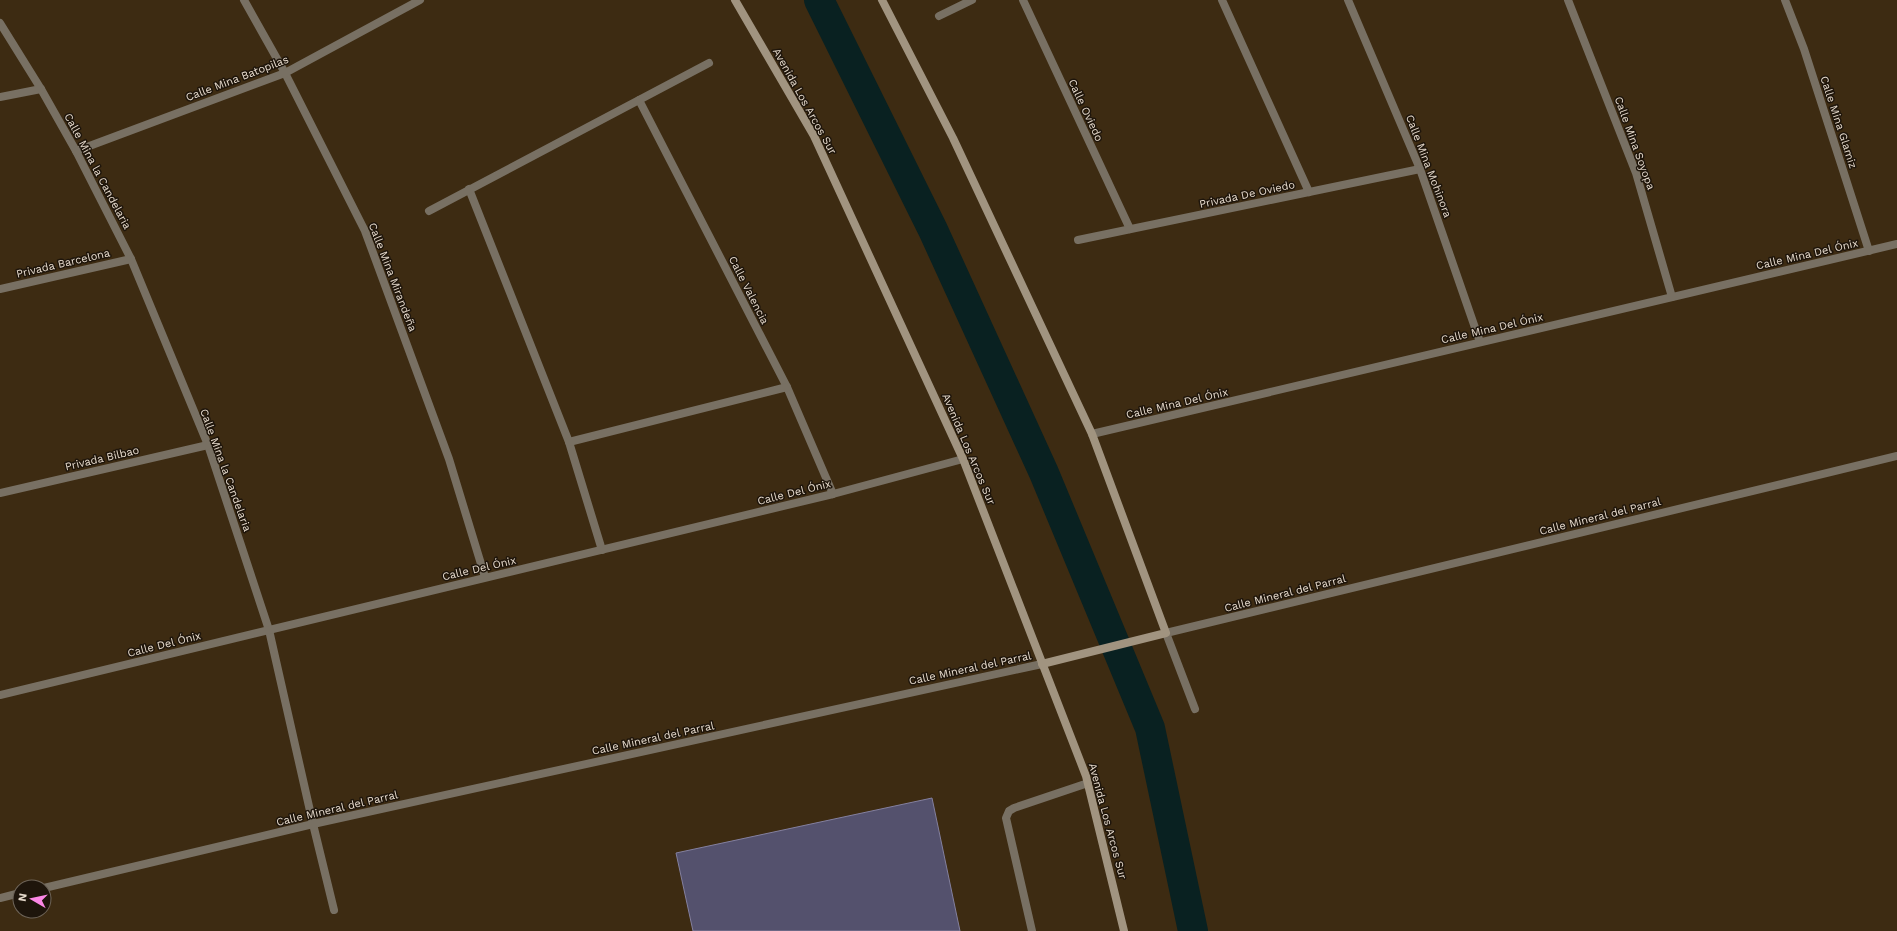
<svg xmlns="http://www.w3.org/2000/svg" width="1897" height="931" viewBox="0 0 1897 931" font-family="'Work Sans',sans-serif">
  <style>
    .lines { fill: none; stroke-linecap: round; stroke-linejoin: round }
    .canal { stroke: #092121; stroke-width: 30 }
    .building { fill: #54516d; stroke: #84809f }
    .lane { stroke: #787063; stroke-width: 8 }
    .street { stroke: #787063; stroke-width: 8 }
    .secondary { stroke: #a19480; stroke-width: 8 }
    .labels { text-anchor: middle; stroke-width: 3; stroke-linejoin: round; paint-order: stroke }
    .street-label { font-size: 11px; fill: #e6dacc; stroke: #1e150b }
  </style>
  <rect width="100%" height="100%" fill="#3d2b12"/>
  <g class="lines">
    <polyline class="canal" points="819,0 933,230 1044,473 1150,728 1193,931"/>
  </g>
  <polygon class="building" points="932,798 960,931 693,931 676,853"/>
  <g class="lines">
    <polyline class="lane" points="1032,931 1006,818 1009,811 1014,808 1088,783"/>
    <g class="street">
      <polyline points="244,0 285,73 365,231 449,459 485,577"/>
      <polyline points="1023,0 1130,229"/>
      <polyline points="1222,0 1309,192"/>
      <polyline points="1348,0 1420,169 1480,342"/>
      <polyline points="1568,0 1636,173 1672,297"/>
      <polyline points="1785,0 1804,49 1869,251"/>
      <polyline points="939,16 972,0"/>
      <polyline points="0,23 41,89 76,151 131,259 208,445 269,630 313,824 334,910"/>
      <polyline points="0,97 41,89"/>
      <polyline points="639,100 787,387 833,494"/>
      <polyline points="76,151 285,73 420,0"/>
      <polyline points="469,189 569,442 602,550"/>
      <polyline points="429,211 709,63"/>
      <polyline points="1078,240 1420,169"/>
      <polyline points="0,289 131,259"/>
      <polyline points="1092,434 1897,244"/>
      <polyline points="569,442 787,387"/>
      <polyline points="0,493 208,445"/>
      <polyline points="0,695 833,494 963,459"/>
      <polyline points="1195,709 1166,633 1897,456"/>
      <polyline points="44,888 313,824 1042,664"/>
      <polyline points="0,898 20,893"/>
    </g>
    <g class="secondary">
      <polyline points="735,0 814,136 963,459 1086,776 1124,931"/>
      <polyline points="882,0 953,138 1092,434 1166,633 1042,664"/>
    </g>
  </g>
  <g class="labels">
    <g class="street-label">
      <text transform="translate(237 78) rotate(-21)" y="4">Calle Mina Batopilas</text>
      <text transform="translate(805 101) rotate(61)" y="4">Avenida Los Arcos Sur</text>
      <text transform="translate(1086 110) rotate(65)" y="4">Calle Oviedo</text>
      <text transform="translate(1839 122) rotate(72)" y="4">Calle Mina Glamiz</text>
      <text transform="translate(1635 143) rotate(70)" y="4">Calle Mina Soyopa</text>
      <text transform="translate(1429 166) rotate(69)" y="4">Calle Mina Mohinora</text>
      <text transform="translate(98 171) rotate(62)" y="4">Calle Mina la Candelaria</text>
      <text transform="translate(1247 194) rotate(-12)" y="4">Privada De Oviedo</text>
      <text transform="translate(1807 254) rotate(-13)" y="4">Calle Mina Del Ónix</text>
      <text transform="translate(63 263) rotate(-13)" y="4">Privada Barcelona</text>
      <text transform="translate(393 277) rotate(69)" y="4">Calle Mina Mirandeña</text>
      <text transform="translate(749 290) rotate(63)" y="4">Calle Valencia</text>
      <text transform="translate(1492 328) rotate(-13)" y="4">Calle Mina Del Ónix</text>
      <text transform="translate(1177 403) rotate(-13)" y="4">Calle Mina Del Ónix</text>
      <text transform="translate(969 449) rotate(67)" y="4">Avenida Los Arcos Sur</text>
      <text transform="translate(102 458) rotate(-13)" y="4">Privada Bilbao</text>
      <text transform="translate(226 470) rotate(70)" y="4">Calle Mina la Candelaria</text>
      <text transform="translate(794 492) rotate(-14)" y="4">Calle Del Ónix</text>
      <text transform="translate(1600 516) rotate(-14)" y="4">Calle Mineral del Parral</text>
      <text transform="translate(479 568) rotate(-13)" y="4">Calle Del Ónix</text>
      <text transform="translate(1285 593) rotate(-14)" y="4">Calle Mineral del Parral</text>
      <text transform="translate(164 644) rotate(-14)" y="4">Calle Del Ónix</text>
      <text transform="translate(970 668) rotate(-12)" y="4">Calle Mineral del Parral</text>
      <text transform="translate(653 738) rotate(-12)" y="4">Calle Mineral del Parral</text>
      <text transform="translate(337 808) rotate(-13)" y="4">Calle Mineral del Parral</text>
      <text transform="translate(1108 821) rotate(75)" y="4">Avenida Los Arcos Sur</text>
    </g>
  </g>
  <g transform="translate(32 899) rotate(279)"><circle r="19" fill="#1e150b" stroke="#6e6458"/>
  <path d="M0-3L7 15L0 10L-7 15Z" fill="#fb87e5"/>
  <text y="-6" font-size="11" font-weight="bold" text-anchor="middle" fill="#e6dacc">N</text>
  </g>
</svg>
